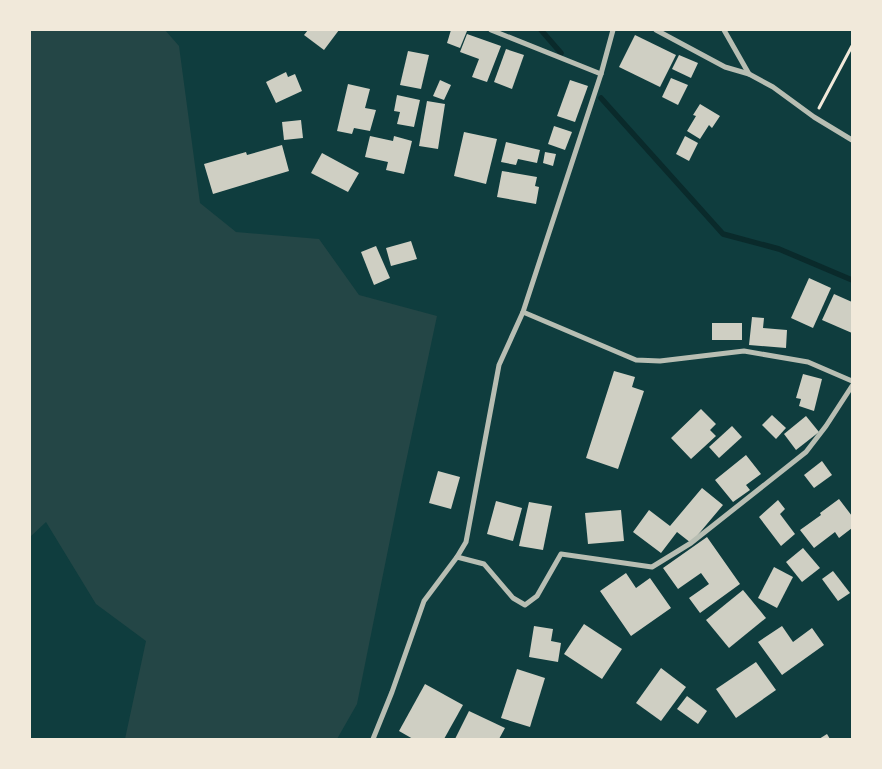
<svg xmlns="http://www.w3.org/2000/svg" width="882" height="769" viewBox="0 0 882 769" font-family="'Archivo Narrow',sans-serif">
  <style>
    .green { fill: #244646 }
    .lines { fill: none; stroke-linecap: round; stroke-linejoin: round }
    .stream { stroke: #0a2a2b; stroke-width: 5.5 }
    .building { fill: #cfcfc3 }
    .path { stroke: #f1e9da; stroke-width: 3 }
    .minor { stroke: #b8beb3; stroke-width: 5 }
  </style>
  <rect width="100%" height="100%" fill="#0f3d3e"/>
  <polygon class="green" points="30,30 165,30 179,46 200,203 236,232 319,239 359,295 437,316 401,485 357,704 337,739 125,739 146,641 96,604 46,522 30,537"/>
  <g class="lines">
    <g class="stream">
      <polyline points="541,30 561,53"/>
      <polyline points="601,98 723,234 779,249 852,280"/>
    </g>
  </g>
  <g class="building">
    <polygon points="308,30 339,30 324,50 304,35"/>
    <polygon points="451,30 463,30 467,31 460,48 447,43"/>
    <polygon points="467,34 501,46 487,82 472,77 479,59 460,52"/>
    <polygon points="635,35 676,55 660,87 619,67"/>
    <polygon points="506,49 524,55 512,89 494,82"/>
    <polygon points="408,51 429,55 421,89 400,85"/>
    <polygon points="679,55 698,63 691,78 672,69"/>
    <polygon points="286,72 288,77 295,74 302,91 276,103 266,82"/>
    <polygon points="671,78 688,85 678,105 662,97"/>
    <polygon points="440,80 451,85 444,100 433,96"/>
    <polygon points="570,80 588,86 575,122 557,116"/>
    <polygon points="348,84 370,89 365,108 376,110 370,131 354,128 352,134 337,131"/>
    <polygon points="397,95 420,100 414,127 397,124 400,112 394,111"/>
    <polygon points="427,101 445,104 438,149 419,146"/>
    <polygon points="700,104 720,116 712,128 709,125 700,139 687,131 696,116 693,115"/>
    <polygon points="301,120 303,138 284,140 282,122"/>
    <polygon points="554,126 572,132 565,150 548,144"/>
    <polygon points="464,132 497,139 486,184 454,176"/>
    <polygon points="370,136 393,141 394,136 412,141 404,174 386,170 388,162 365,157"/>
    <polygon points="685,136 698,143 689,161 676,154"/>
    <polygon points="506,142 540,150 537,163 518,159 516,165 501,162"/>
    <polygon points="282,145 289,171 213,194 204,164 246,152 247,155"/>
    <polygon points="545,152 556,154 553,166 543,163"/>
    <polygon points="322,153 359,173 348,192 311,173"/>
    <polygon points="502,171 537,177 535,186 539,187 536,204 497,197"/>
    <polygon points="411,241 417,259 391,266 386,248"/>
    <polygon points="376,246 390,278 374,285 361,252"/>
    <polygon points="809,278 831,288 813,328 791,318"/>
    <polygon points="834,294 852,302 852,333 822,320"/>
    <polygon points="752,317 764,318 763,328 787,330 786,348 749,345"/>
    <rect x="712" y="323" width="30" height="17"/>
    <polygon points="614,371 635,377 632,387 644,391 618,469 586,458"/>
    <polygon points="803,374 822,379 814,411 799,406 801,399 796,398"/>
    <polygon points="701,409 716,424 710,430 716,436 691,459 671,438"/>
    <polygon points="772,415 786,428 776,439 762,425"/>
    <polygon points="806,416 819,432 796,450 784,434"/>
    <polygon points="732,426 742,437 719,458 709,447"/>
    <polygon points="746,455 761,474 746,485 750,490 733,502 715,480"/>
    <polygon points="822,461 832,475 814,488 804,475"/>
    <polygon points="438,471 460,477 451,509 429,503"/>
    <polygon points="702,488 723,505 691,543 677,532 661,553 633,532 649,510 670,526"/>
    <polygon points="839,499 852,516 852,528 839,538 835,532 814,548 800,530 821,515 820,513"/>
    <polygon points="778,500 785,509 780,514 795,534 781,546 759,517"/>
    <polygon points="496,501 522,508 513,541 487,534"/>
    <polygon points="529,502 552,506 543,550 519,546"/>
    <polygon points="621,510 624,541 588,544 585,513"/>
    <polygon points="707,537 740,584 700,613 689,598 709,584 701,573 678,589 663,568"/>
    <polygon points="803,548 820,568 802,582 786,562"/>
    <polygon points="774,567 793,577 777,608 758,598"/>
    <polygon points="833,571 850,593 838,601 822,579"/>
    <polygon points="626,573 636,588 650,578 671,608 631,636 600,591"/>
    <polygon points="743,590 766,618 729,648 706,620"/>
    <polygon points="584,624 622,649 602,679 564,654"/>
    <polygon points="534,626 553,629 551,641 561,643 558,662 529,657"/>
    <polygon points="782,626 793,642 812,628 824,645 782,675 758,642"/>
    <polygon points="756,662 776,690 736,718 716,689"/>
    <polygon points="661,668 686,687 661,721 636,703"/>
    <polygon points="517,669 545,678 530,727 501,718"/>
    <polygon points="425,684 463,705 444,739 413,739 399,731"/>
    <polygon points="687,696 707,711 698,724 677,709"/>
    <polygon points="469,711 505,728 499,739 455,739"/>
    <polygon points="827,734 830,739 819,739"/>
  </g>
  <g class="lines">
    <polyline class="path" points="819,108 852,46"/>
    <g class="minor">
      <polyline points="491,30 601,74"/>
      <polyline points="656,30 725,67 749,74"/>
      <polyline points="724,30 749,74 773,87 814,117 852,140"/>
      <polyline points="523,312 636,360 660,361 744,351 808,362 852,381"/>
      <polyline points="457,557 484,564 513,598 525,605 537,596 561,554 652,567 691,543 806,452 826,426 852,386"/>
      <polyline points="373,739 392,692 424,601 457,557 466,542 499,365 523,312 601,74 613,30"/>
    </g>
  </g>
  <rect width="882" height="769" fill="none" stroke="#f1e9da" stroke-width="62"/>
</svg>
